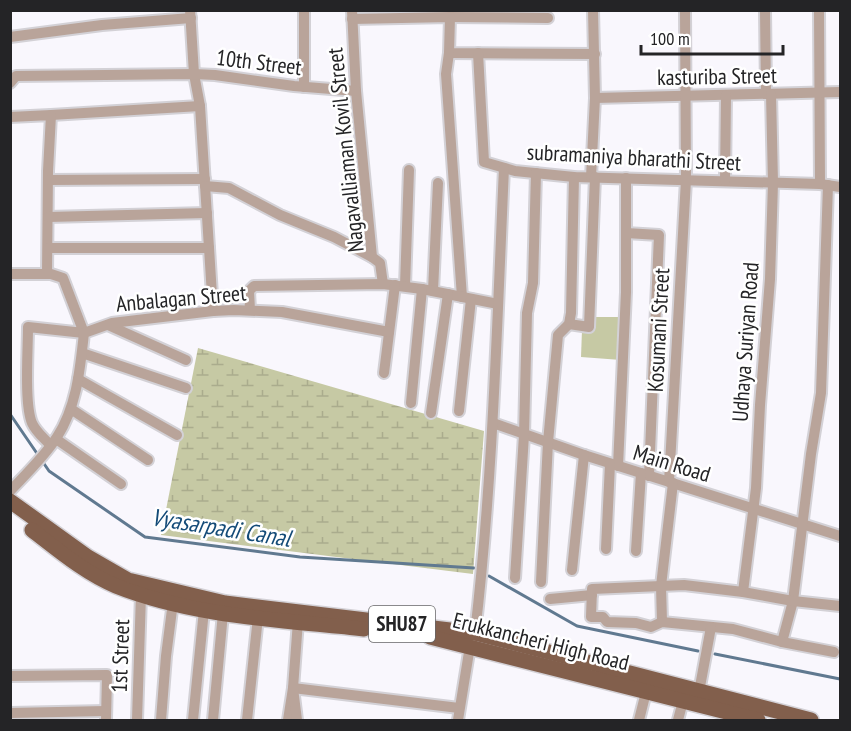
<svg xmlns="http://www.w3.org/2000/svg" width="851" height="731" viewBox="0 0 851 731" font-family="'PT Sans Narrow',sans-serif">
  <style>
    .wetland { fill: url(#wetland-marsh) }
    .park { fill: #c6c9a4 }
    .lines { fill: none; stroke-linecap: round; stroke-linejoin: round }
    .stream { stroke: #607990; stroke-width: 3 }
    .minor-casing { stroke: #d3d1d6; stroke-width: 14 }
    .primary-casing { stroke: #d3d1d6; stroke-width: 18 }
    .minor { stroke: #b9a49a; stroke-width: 10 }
    .primary { stroke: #825f4c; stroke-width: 15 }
    .labels { text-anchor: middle; stroke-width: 5; stroke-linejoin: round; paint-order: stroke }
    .shield { fill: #fff; stroke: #666667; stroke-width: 1.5 }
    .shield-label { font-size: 21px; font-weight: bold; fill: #242426 }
    .street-label { font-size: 22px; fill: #242426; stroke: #fff }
    .water-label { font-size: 24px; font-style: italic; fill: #144b78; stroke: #fff }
  </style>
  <defs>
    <pattern id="wetland-marsh" width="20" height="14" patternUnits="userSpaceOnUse" patternTransform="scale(1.5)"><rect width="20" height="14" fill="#c6c9a4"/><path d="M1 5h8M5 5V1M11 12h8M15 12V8" fill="none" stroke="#aaac8d"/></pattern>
  </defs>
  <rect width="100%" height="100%" fill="#f9f7fd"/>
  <polygon class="wetland" points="198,348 484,431 473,574 161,535"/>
  <polygon class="park" points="592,317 622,317 621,360 581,357 582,330"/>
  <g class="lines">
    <g class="stream">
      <polyline points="10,414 49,471 145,537 300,557 474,568"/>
      <polyline points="489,576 577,626 698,651"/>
      <polyline points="715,654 840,679"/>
    </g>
    <defs>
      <g id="minor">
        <polyline points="190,10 194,74 200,106 213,311"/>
        <polyline points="352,10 356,91 372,257 380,263 383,284"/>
        <polyline points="765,10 766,94"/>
        <polyline points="819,10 820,184"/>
        <polyline points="450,17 548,18"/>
        <polyline points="352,19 450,17 449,53 595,54"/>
        <polyline points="10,37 102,25 191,18"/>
        <polyline points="449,53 446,74 462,297"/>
        <polyline points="478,53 484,162 515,171 574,177 820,184 840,187"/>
        <polyline points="10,83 16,76 194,74 215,75 294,86 356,91"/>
        <polyline points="304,87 304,10"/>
        <polyline points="595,98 840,92"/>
        <polyline points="51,115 200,106"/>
        <polyline points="10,117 51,115 48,171 47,274"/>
        <polyline points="591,177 595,98 593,10"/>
        <polyline points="48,180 205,179"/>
        <polyline points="725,181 726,95"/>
        <polyline points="205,186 229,188 280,215 334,237 372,257"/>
        <polyline points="48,217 207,213"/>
        <polyline points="626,233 659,235 649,476"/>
        <polyline points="48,248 209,248"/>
        <path d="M10,274H51L63,278L84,333L28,327C28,350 24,404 32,423C36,432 44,438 50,445"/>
        <polyline points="405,286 409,170"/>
        <polyline points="433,291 438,183"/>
        <polyline points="250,310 249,291 254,286 383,284 422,289 498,304"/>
        <polyline points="569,324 589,327 595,177"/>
        <polyline points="108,325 186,360"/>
        <polyline points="82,353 186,388"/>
        <polyline points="384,373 395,285"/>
        <polyline points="78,379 177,435"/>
        <polyline points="411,403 422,289"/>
        <polyline points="71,409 148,460"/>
        <polyline points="459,411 471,299"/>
        <polyline points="431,413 448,294"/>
        <polyline points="493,423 584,455 840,536"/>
        <polyline points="56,439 121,484"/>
        <polyline points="618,466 626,292 626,178"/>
        <polyline points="669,482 686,180 685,10"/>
        <path d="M10,491C26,474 44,457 57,437C77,406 80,369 84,333L112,323L213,311L234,310L282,312L389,332"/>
        <polyline points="606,549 610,464"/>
        <polyline points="636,551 641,473"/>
        <polyline points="572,570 584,455"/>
        <polyline points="515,578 524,435 527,313 533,283 536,173"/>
        <polyline points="541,582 548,442 558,335 569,324 571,313 574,177"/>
        <polyline points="743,592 756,488 760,405 770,279 773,183 771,94"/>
        <polyline points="550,599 592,595"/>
        <polyline points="662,622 661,586 673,483"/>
        <polyline points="782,642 793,601 811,454 821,393 828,185"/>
        <polyline points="834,652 782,642 733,629 662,622 651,627 636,623 607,622 603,617 591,617 592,589 684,585 743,592 793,601 840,606"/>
        <polyline points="10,676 107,675 106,720"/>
        <polyline points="699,692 711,627"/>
        <polyline points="10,713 106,711"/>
        <polyline points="137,720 141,594"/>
        <polyline points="161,720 166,656 173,602"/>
        <polyline points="193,720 204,610"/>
        <polyline points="213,720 223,613"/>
        <polyline points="247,720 258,617"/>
        <polyline points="288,720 293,688 459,708"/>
        <polyline points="297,720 293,688 298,621"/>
        <path d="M458,720L470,646L475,633C493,479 497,323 504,168"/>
        <polyline points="639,720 646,692"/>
        <polyline points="678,720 683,701"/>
      </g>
      <g id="primary">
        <polyline points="10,501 88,557 128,580 225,603 475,633 811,720"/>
        <path d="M32,530C58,550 85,573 116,586C194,617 282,620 364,629"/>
        <polyline points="430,637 758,720"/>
      </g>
    </defs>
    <use href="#minor" class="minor-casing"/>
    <use href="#primary" class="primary-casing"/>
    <use href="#minor" class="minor"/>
    <use href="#primary" class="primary"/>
  </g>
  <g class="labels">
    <rect class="shield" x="369" y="606" width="66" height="36" rx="4.5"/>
    <g class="shield-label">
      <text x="402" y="631">SHU87</text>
    </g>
    <g class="street-label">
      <text transform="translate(259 62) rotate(7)" y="8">10th Street</text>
      <text transform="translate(717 76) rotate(-1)" y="8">kasturiba Street</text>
      <text transform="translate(345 150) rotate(-96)" y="8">Nagavalliaman Kovil Street</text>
      <text transform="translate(634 157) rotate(3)" y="8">subramaniya bharathi Street</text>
      <text transform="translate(181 298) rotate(-5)" y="8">Anbalagan Street</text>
      <text transform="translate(658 330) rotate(-87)" y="8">Kosumani Street</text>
      <text transform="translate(745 342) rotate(-86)" y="8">Udhaya Suriyan Road</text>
      <text transform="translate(672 463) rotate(17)" y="8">Main Road</text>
      <text transform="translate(541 641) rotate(14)" y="8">Erukkancheri High Road</text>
      <text transform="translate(120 656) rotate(-88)" y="8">1st Street</text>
    </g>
    <g class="water-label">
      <text transform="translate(221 528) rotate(9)" y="8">Vyasarpadi Canal</text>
    </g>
  </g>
  <rect width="851" height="731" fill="none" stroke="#242426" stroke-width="24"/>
  <path d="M641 45v9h142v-9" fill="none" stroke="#242426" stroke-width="3"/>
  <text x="650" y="45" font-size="18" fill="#242426" stroke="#ffffff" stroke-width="4.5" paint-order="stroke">100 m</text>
</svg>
